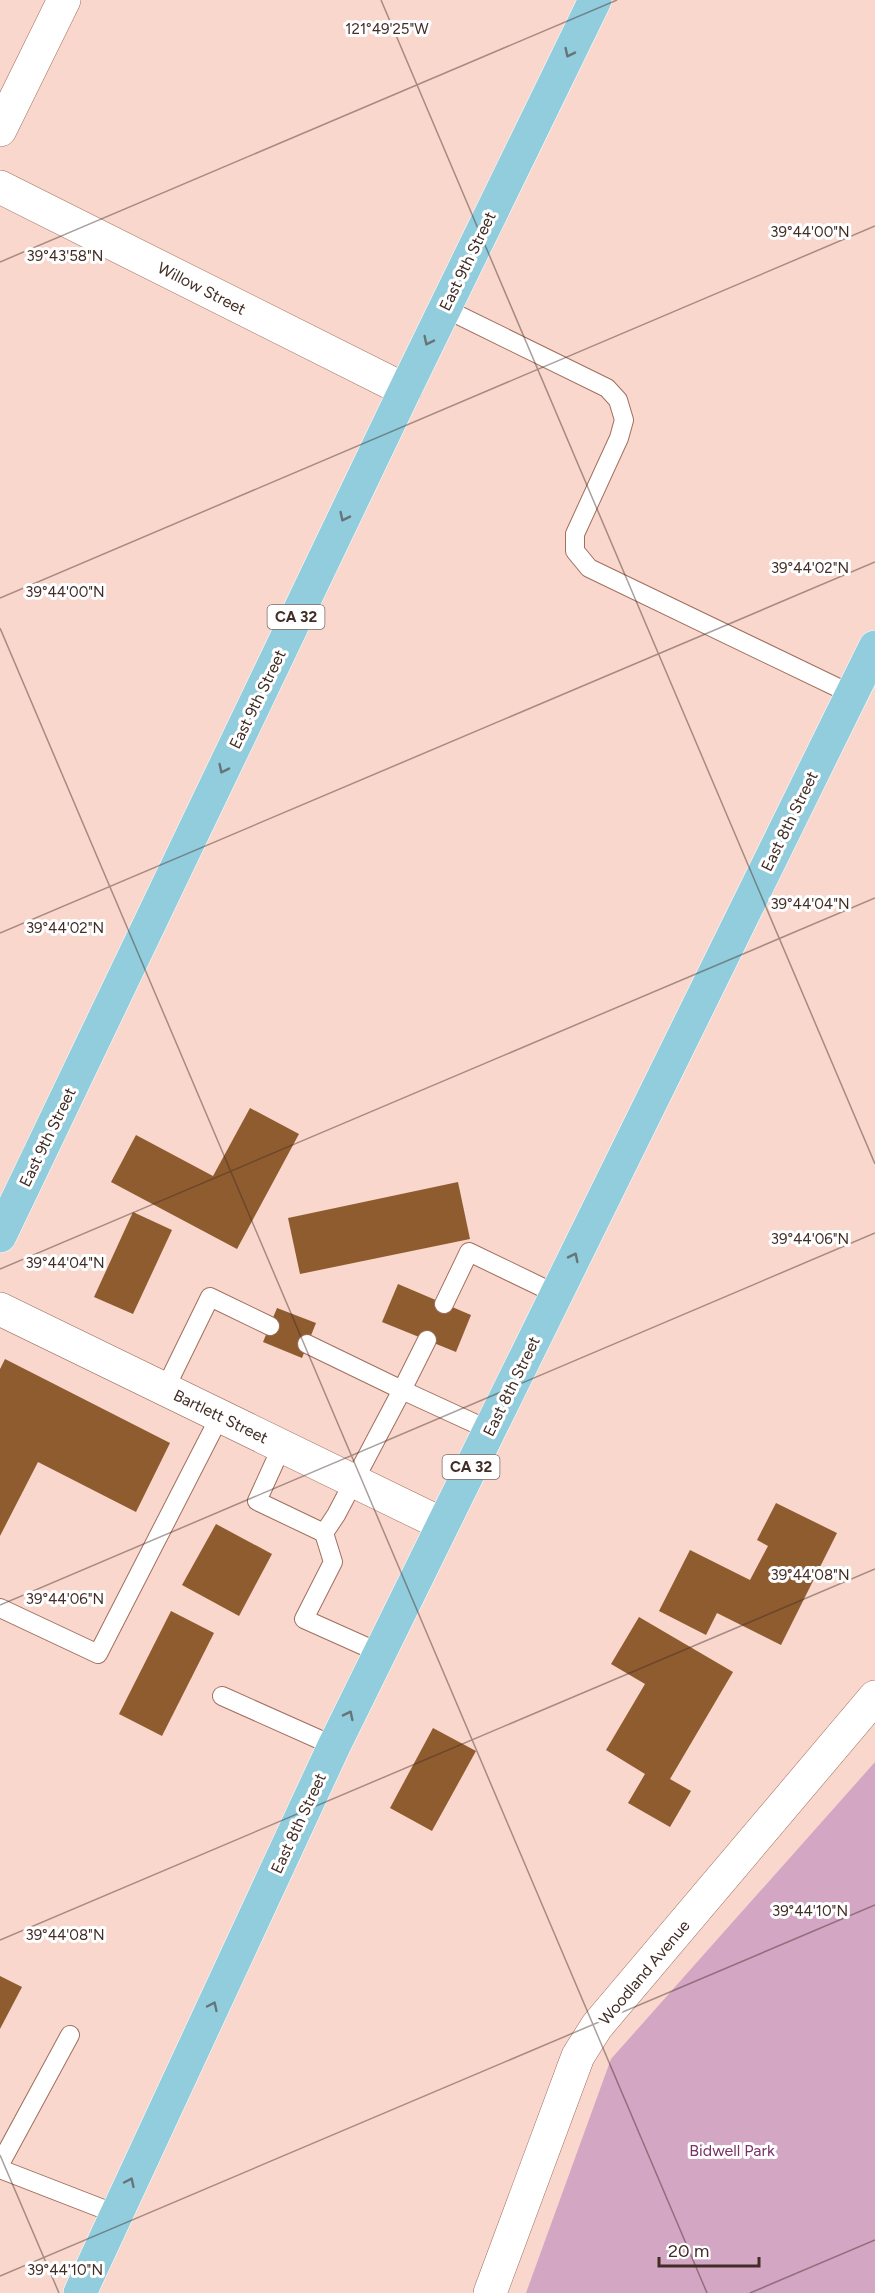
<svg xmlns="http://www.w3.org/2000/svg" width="875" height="2293" viewBox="0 0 875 2293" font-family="Figtree,sans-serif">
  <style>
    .green { fill: #d3a6c4 }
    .building { fill: #8f5c30 }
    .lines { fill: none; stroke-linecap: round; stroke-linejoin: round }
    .service-casing { stroke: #a06f5e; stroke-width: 20 }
    .minor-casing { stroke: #a06f5e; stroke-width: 34 }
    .primary-casing { stroke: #fff; stroke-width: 34 }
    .service { stroke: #fff; stroke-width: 18 }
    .minor { stroke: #fff; stroke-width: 33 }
    .primary { stroke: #92cddd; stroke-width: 33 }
    .oneway { stroke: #667578 }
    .ticks { fill: none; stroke: #422d26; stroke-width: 1.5; stroke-opacity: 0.45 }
    .labels { text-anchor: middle; stroke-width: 6; stroke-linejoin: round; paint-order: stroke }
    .shield { fill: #fff; stroke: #7b6c67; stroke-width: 1.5 }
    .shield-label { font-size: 15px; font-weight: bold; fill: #422d26 }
    .street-label { font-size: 16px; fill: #422d26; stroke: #fff }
    .park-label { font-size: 16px; fill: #793166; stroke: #fff }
    .ticks-label { font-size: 15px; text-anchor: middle; fill: #422d26; stroke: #fff; stroke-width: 6; stroke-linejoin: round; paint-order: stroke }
  </style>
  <rect width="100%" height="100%" fill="#f9d7cc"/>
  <polygon class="green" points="875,1762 875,2293 526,2293 611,2059"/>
  <g class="building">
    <polygon points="250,1108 299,1134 237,1249 111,1182 136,1135 213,1176"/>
    <polygon points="458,1182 470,1239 300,1274 288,1218"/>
    <polygon points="133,1212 172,1230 133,1314 94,1297"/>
    <polygon points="398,1284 471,1315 456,1352 382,1322"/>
    <polygon points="277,1308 316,1323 302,1358 263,1342"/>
    <polygon points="5,1359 170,1443 136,1512 38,1462 0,1536 0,1369"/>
    <polygon points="776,1503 837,1533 781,1645 717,1613 706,1635 659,1611 690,1550 750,1580 768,1546 757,1540"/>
    <polygon points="216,1524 272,1554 239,1616 182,1585"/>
    <polygon points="171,1611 214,1633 162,1736 119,1714"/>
    <polygon points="639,1617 733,1672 670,1779 691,1791 670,1827 628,1803 645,1774 606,1750 645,1684 611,1664"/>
    <polygon points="433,1728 476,1751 432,1831 390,1808"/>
    <polygon points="0,1976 22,1987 0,2029"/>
  </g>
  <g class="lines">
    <defs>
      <g id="service">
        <polyline points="444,308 607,388 618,400 624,420 619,438 575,534 575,551 589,568 851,694"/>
        <polyline points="444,1304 469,1252 556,1294"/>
        <polyline points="307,1344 402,1390 427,1340"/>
        <polyline points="165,1389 210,1297 270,1326"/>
        <polyline points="282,1446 257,1501 324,1533 336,1515 402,1390 489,1430"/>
        <polyline points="324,1533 333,1562 304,1619 380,1653"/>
        <polyline points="0,1608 98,1654 220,1416"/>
        <polyline points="222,1696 334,1746"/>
        <polyline points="0,2164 70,2035"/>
        <polyline points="0,2169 116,2214"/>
      </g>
      <g id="minor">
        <polyline points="0,130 64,0"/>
        <polyline points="0,187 405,390"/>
        <polyline points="0,1309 442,1524"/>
        <polyline points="490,2293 578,2056 597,2026 875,1697"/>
      </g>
      <g id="primary">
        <polyline points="0,1236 405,390 595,0"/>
        <polyline points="80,2293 334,1746 875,647"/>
      </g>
    </defs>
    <use href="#service" class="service-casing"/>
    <use href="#minor" class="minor-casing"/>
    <use href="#primary" class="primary-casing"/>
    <use href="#service" class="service"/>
    <use href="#minor" class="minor"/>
    <use href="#primary" class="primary"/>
  </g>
  <defs><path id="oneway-chevron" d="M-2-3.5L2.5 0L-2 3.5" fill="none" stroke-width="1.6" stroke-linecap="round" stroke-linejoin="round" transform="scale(1.5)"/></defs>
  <g class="oneway">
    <use href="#oneway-chevron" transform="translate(569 53) rotate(116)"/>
    <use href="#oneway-chevron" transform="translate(428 341) rotate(116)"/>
    <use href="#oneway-chevron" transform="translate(344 517) rotate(116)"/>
    <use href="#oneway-chevron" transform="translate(223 769) rotate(116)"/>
    <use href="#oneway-chevron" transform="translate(574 1257) rotate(-64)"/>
    <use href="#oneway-chevron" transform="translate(349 1715) rotate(-64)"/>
    <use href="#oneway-chevron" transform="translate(213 2006) rotate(-65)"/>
    <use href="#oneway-chevron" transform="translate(130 2182) rotate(-65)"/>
  </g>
  <path class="ticks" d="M381,0L875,1164M0,262L617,0M0,598L875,226M0,628L707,2293M0,933L875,562M0,1269L875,898M0,1605L875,1233M0,1940L875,1569M0,2155L59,2293M0,2276L875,1905M750,2293L875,2240"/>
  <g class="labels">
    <g class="shield">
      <rect x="267.5" y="605" width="57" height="24" rx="4.5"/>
      <rect x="442.5" y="1455" width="57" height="24" rx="4.5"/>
    </g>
    <g class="shield-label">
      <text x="296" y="622">CA 32</text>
      <text x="471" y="1472">CA 32</text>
    </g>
    <g class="street-label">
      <text transform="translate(467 261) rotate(-64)" y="6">East 9th Street</text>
      <text transform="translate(202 288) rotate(27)" y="6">Willow Street</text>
      <text transform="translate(257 699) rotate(-64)" y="6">East 9th Street</text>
      <text transform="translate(789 821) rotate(-64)" y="6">East 8th Street</text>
      <text transform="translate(47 1137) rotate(-64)" y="6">East 9th Street</text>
      <text transform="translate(511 1386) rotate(-64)" y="6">East 8th Street</text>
      <text transform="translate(221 1416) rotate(26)" y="6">Bartlett Street</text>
      <text transform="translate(298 1823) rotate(-65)" y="6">East 8th Street</text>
      <text transform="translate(644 1972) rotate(-50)" y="6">Woodland Avenue</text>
    </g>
    <g class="park-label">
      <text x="732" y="2156">Bidwell Park</text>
    </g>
  </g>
  <g class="ticks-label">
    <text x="387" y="34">121°49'25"W</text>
    <text x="810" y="237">39°44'00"N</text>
    <text x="65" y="261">39°43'58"N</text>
    <text x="810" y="573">39°44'02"N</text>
    <text x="65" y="597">39°44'00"N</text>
    <text x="810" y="909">39°44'04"N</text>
    <text x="65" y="933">39°44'02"N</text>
    <text x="810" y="1244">39°44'06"N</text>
    <text x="65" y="1268">39°44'04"N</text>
    <text x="810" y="1580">39°44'08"N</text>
    <text x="65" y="1604">39°44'06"N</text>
    <text x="810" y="1916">39°44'10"N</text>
    <text x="65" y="1940">39°44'08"N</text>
    <text x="65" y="2275">39°44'10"N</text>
  </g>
  <path d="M659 2257v9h100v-9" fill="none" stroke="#422d26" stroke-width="3"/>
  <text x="668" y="2257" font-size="18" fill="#422d26" stroke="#ffffff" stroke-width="4.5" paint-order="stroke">20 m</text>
</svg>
